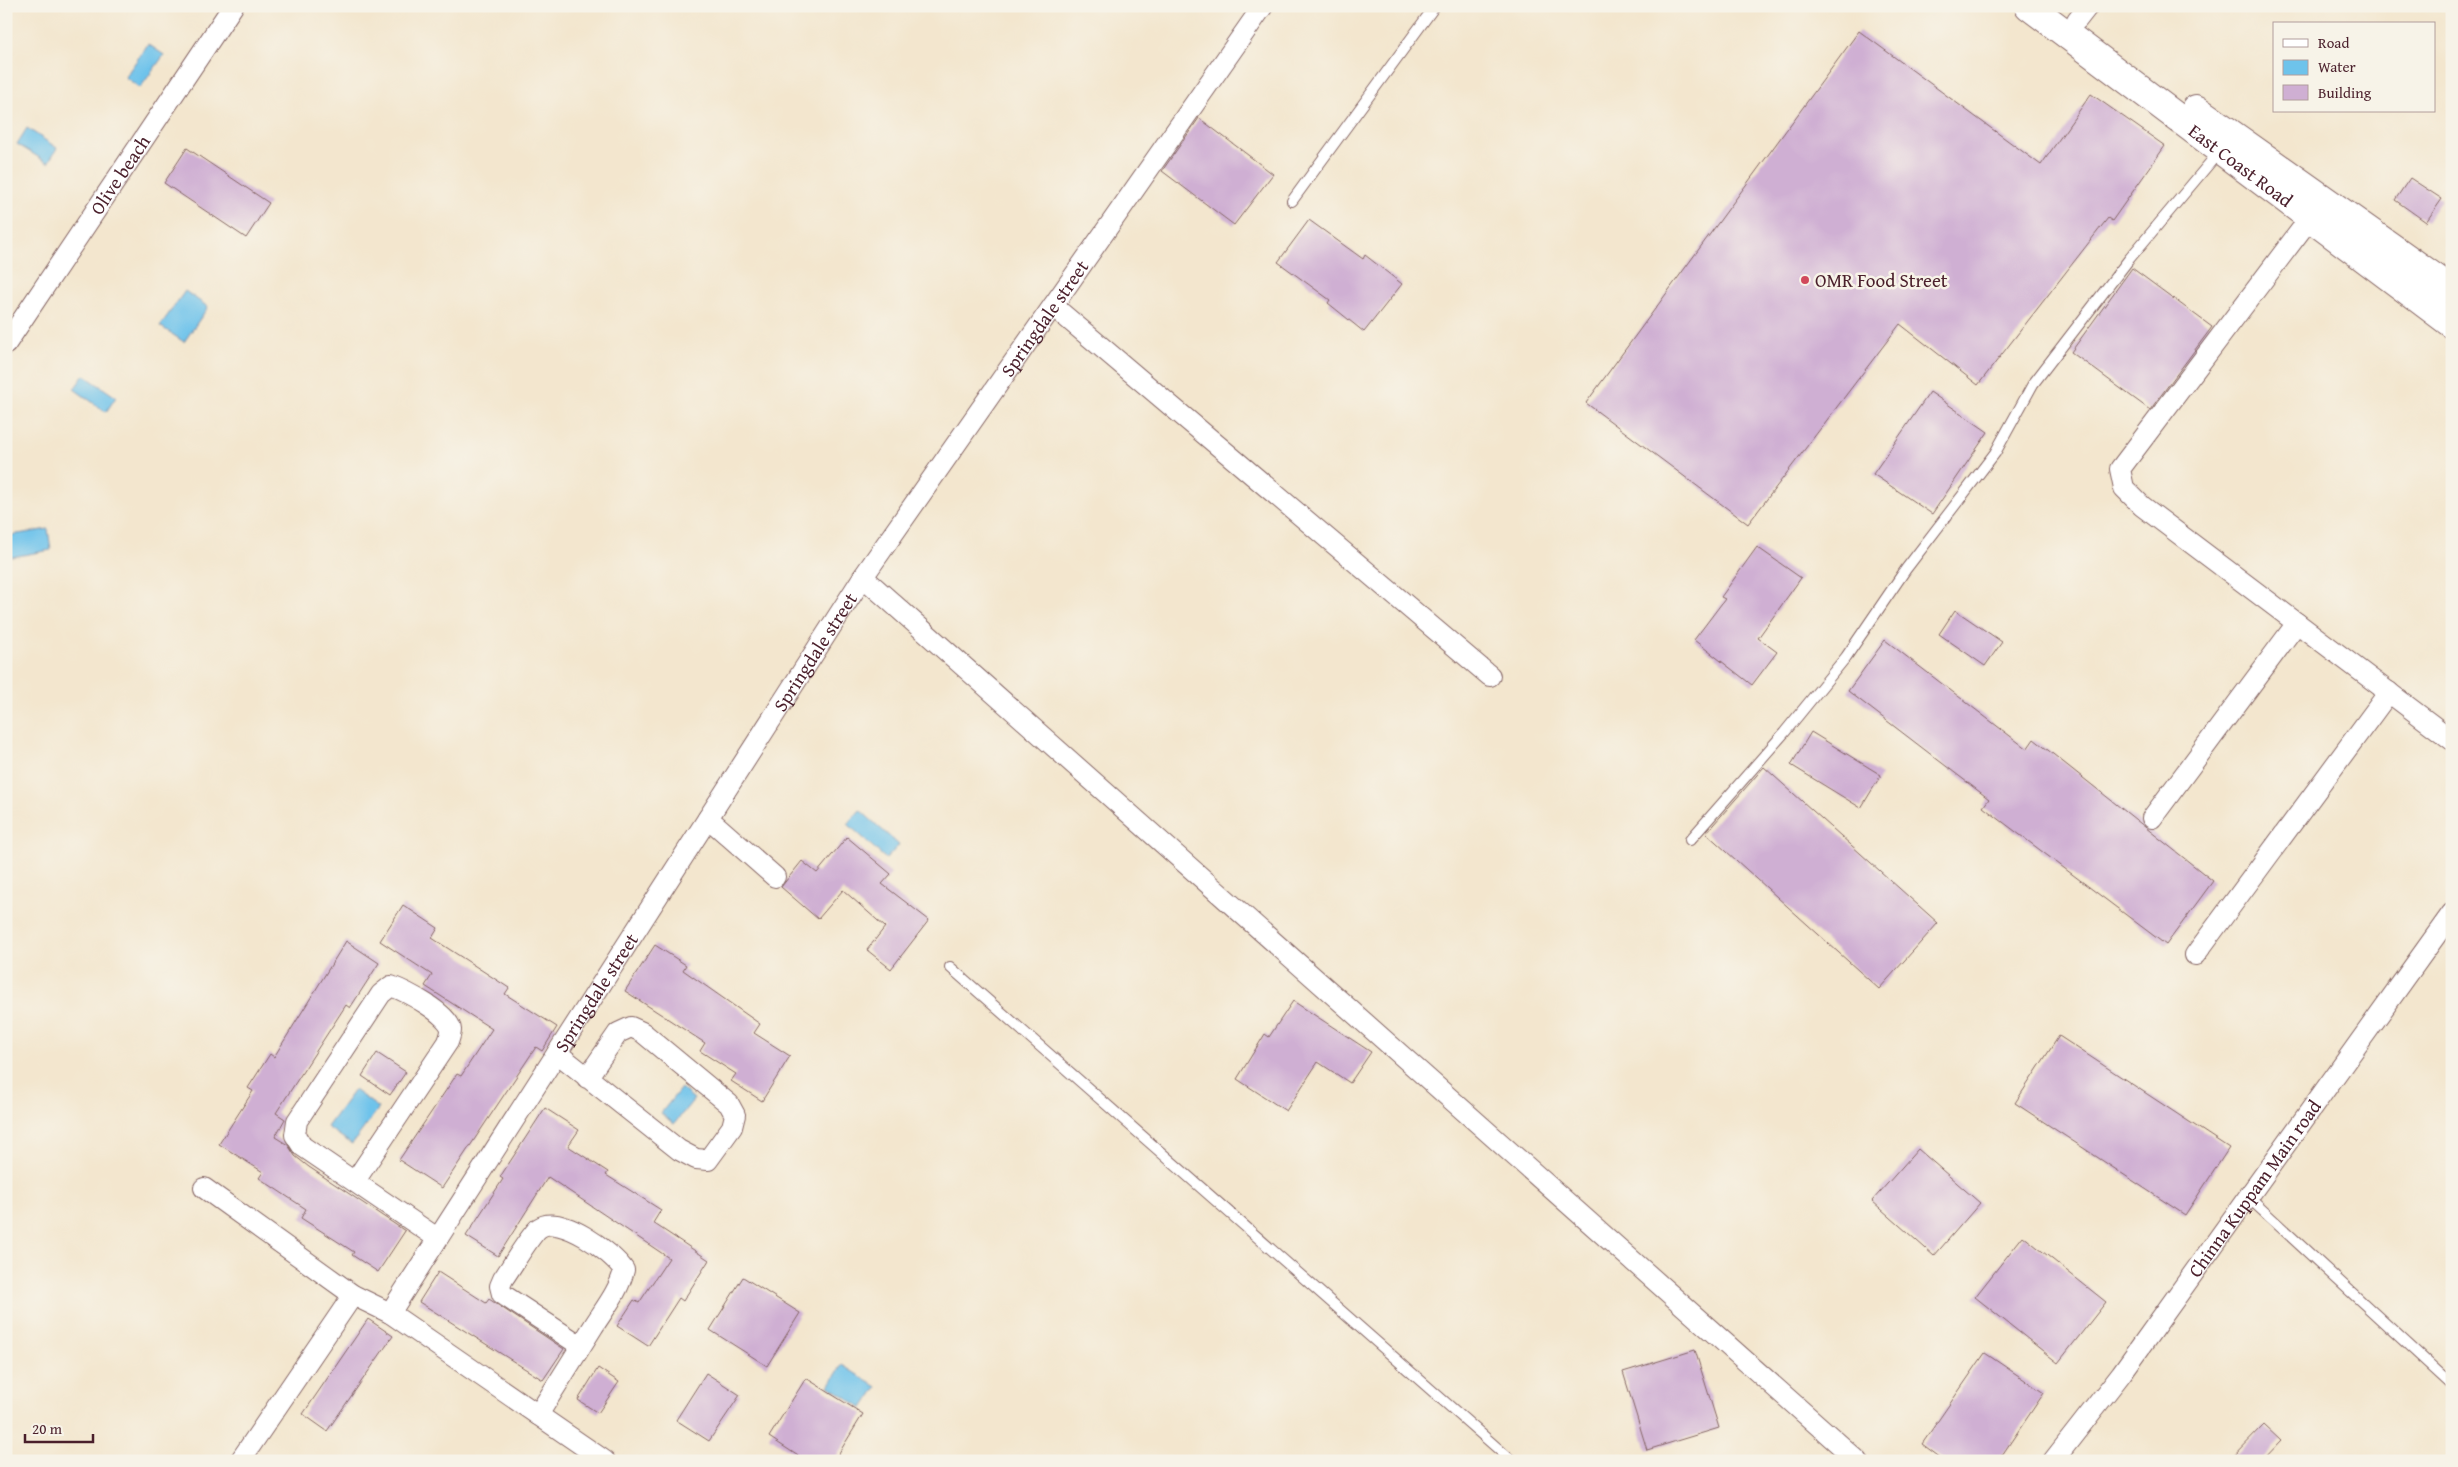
<svg xmlns="http://www.w3.org/2000/svg" width="2458" height="1467" viewBox="0 0 2458 1467" font-family="'Gentium Book Plus',serif">
  <style>
    .water { fill: #6ec3eb; stroke: #5c718b }
    .building { fill: #cfafd3 }
    .lines { fill: none; stroke-linecap: round; stroke-linejoin: round }
    .service-casing { stroke: #856564; stroke-width: 12 }
    .minor-casing { stroke: #856564; stroke-width: 22 }
    .primary-casing { stroke: #856564; stroke-width: 30 }
    .service { stroke: #fff; stroke-width: 10 }
    .minor { stroke: #fff; stroke-width: 20 }
    .primary { stroke: #fff; stroke-width: 28 }
    .poi-dot { fill: #d1495b; stroke: #f7f3e8; stroke-width: 2 }
    .labels { text-anchor: middle; stroke-width: 5; stroke-linejoin: round; paint-order: stroke }
    .street-label { font-size: 19px; fill: #4a1f2b; stroke: #f7f3e8 }
    .poi-label { font-size: 19px; fill: #4a1f2b; stroke: #f7f3e8; text-anchor: start }
  </style>
  <rect width="100%" height="100%" fill="#f7f3e8"/>
  <filter id="ink" filterUnits="userSpaceOnUse"><feTurbulence type="fractalNoise" baseFrequency=".02" numOctaves="2"/><feDisplacementMap in="SourceGraphic" scale="10" xChannelSelector="R" yChannelSelector="G"/><feConvolveMatrix kernelMatrix="1 2 1 2 8 2 1 2 1" color-interpolation-filters="sRGB"/></filter>
  <filter id="wash" filterUnits="userSpaceOnUse"><feTurbulence type="fractalNoise" baseFrequency=".0096" numOctaves="4" result="noise"/><feDisplacementMap in="SourceGraphic" scale="20" xChannelSelector="R" yChannelSelector="G"/><feGaussianBlur stdDeviation="1.12" result="paint"/><feColorMatrix in="noise" values="0 0 0 0 0 0 0 0 0 0 0 0 0 0 0 0 0 1.4 0 .05"/><feComposite in="paint" operator="in"/></filter>
  <g filter="url(#wash)">
    <rect width="100%" height="100%" fill="#f3e6ce"/>
    <g class="water">
      <polygon points="148,44 164,55 140,88 125,77"/>
      <polygon points="27,128 57,148 48,163 17,144"/>
      <polygon points="185,291 208,307 184,342 160,326"/>
      <polygon points="84,375 116,397 106,412 74,389"/>
      <polygon points="48,529 51,550 6,558 6,536"/>
      <polygon points="860,810 899,845 886,859 848,824"/>
      <polygon points="681,1088 694,1099 674,1124 661,1113"/>
      <polygon points="354,1090 379,1108 352,1144 327,1127"/>
      <polygon points="842,1365 877,1387 863,1408 829,1386"/>
    </g>
    <g id="blocks">
      <g class="building">
        <polygon points="1859,31 2041,165 2091,94 2165,146 2112,221 2108,218 1978,385 1900,324 1748,524 1586,403"/>
        <polygon points="1199,118 1273,174 1234,225 1162,171"/>
        <polygon points="187,148 269,203 246,238 164,183"/>
        <polygon points="2410,178 2442,199 2426,222 2395,200"/>
        <polygon points="1309,220 1363,259 1365,255 1402,284 1364,332 1328,303 1330,300 1278,262"/>
        <polygon points="2132,268 2212,327 2150,410 2071,352"/>
        <polygon points="1930,392 1988,432 1932,514 1873,474"/>
        <polygon points="1757,547 1801,578 1758,638 1777,652 1752,685 1694,640 1725,599 1721,597"/>
        <polygon points="1955,610 2002,642 1985,666 1939,634"/>
        <polygon points="1885,640 2027,749 2034,739 2213,881 2166,945 1983,807 1989,799 1848,691"/>
        <polygon points="1811,732 1881,775 1861,808 1791,765"/>
        <polygon points="1764,767 1938,923 1879,989 1706,833"/>
        <polygon points="847,837 891,874 882,884 929,920 891,969 867,950 885,927 843,890 818,919 781,887 802,861 817,873"/>
        <polygon points="403,905 438,928 432,938 509,988 505,994 557,1027 542,1051 536,1047 442,1188 399,1160 457,1074 461,1076 492,1029 425,986 432,975 380,941"/>
        <polygon points="346,941 379,963 350,1008 346,1005 276,1113 285,1119 275,1137 288,1145 295,1156 309,1167 405,1231 378,1272 352,1255 354,1252 301,1218 306,1209 259,1178 263,1172 219,1144 253,1091 248,1088 270,1054 274,1057"/>
        <polygon points="655,945 686,965 683,970 760,1024 754,1033 790,1056 762,1101 731,1081 736,1074 700,1051 705,1043 625,991"/>
        <polygon points="1293,1001 1371,1052 1350,1083 1318,1062 1286,1111 1237,1079 1265,1034 1269,1037"/>
        <polygon points="2059,1036 2229,1148 2185,1215 2015,1103"/>
        <polygon points="377,1053 406,1072 390,1095 362,1076"/>
        <polygon points="545,1108 579,1130 568,1146 608,1172 606,1175 661,1210 653,1223 709,1260 683,1301 679,1298 648,1346 617,1326 634,1300 639,1303 669,1258 548,1177 498,1256 466,1236 503,1179 500,1177"/>
        <polygon points="1918,1149 1980,1203 1934,1256 1872,1201"/>
        <polygon points="2023,1236 2106,1302 2058,1363 1975,1297"/>
        <polygon points="438,1272 486,1303 489,1299 564,1349 543,1380 419,1302"/>
        <polygon points="743,1277 800,1313 767,1366 710,1330"/>
        <polygon points="368,1319 393,1336 327,1431 303,1414"/>
        <polygon points="1695,1350 1719,1428 1647,1450 1623,1372"/>
        <polygon points="1985,1353 2044,1393 1998,1461 1945,1461 1922,1444"/>
        <polygon points="598,1368 619,1382 598,1413 578,1400"/>
        <polygon points="706,1373 740,1395 709,1441 676,1420"/>
        <polygon points="806,1378 863,1414 834,1461 806,1461 769,1437"/>
        <polygon points="2264,1425 2281,1441 2262,1461 2229,1461"/>
      </g>
    </g>
  </g>
  <g filter="url(#ink)">
    <use href="#blocks" fill-opacity="0" stroke="#856564" stroke-width="1"/>
    <g class="lines">
      <defs>
        <g id="service">
          <polyline points="1292,201 1435,6"/>
          <polyline points="1690,840 1784,733 1846,657 1906,569 1995,453 2033,384 2130,258 2219,152"/>
          <polyline points="950,967 1512,1461"/>
          <polyline points="2248,1197 2452,1385"/>
        </g>
        <g id="minor">
          <polyline points="2077,20 2088,6"/>
          <polyline points="2310,218 2120,469 2124,488 2142,506 2452,740"/>
          <polyline points="1053,306 1490,676"/>
          <path id="s1" d="M6,344L233,6"/>
          <polyline points="863,577 1858,1461"/>
          <polyline points="708,818 775,877"/>
          <polyline points="2152,818 2297,623"/>
          <polyline points="2195,955 2389,692"/>
          <polyline points="557,1053 679,1150 696,1159 708,1160 732,1127 735,1115 729,1104 642,1032 631,1027 618,1033 587,1078"/>
          <path d="M355,1181L448,1042C449,1039 451,1034 451,1030C450,1014 405,991 391,986L381,994L297,1121L295,1135L302,1146L437,1238"/>
          <polyline points="204,1188 353,1295 390,1313 605,1461"/>
          <path id="s2" d="M390,1313L863,577L1263,6"/>
          <path d="M538,1415C557,1385 575,1356 593,1327C605,1308 619,1291 624,1270C612,1252 560,1213 539,1228C530,1235 511,1268 503,1279L500,1286L502,1294L581,1346"/>
          <polyline points="240,1461 353,1295"/>
          <path id="s3" d="M2053,1461L2121,1374L2452,913"/>
        </g>
        <g id="primary">
          <path id="s4" d="M2029,6L2452,324"/>
          <polyline points="2196,109 2452,290"/>
        </g>
      </defs>
      <use href="#service" class="service-casing"/>
      <use href="#minor" class="minor-casing"/>
      <use href="#primary" class="primary-casing"/>
      <use href="#service" class="service"/>
      <use href="#minor" class="minor"/>
      <use href="#primary" class="primary"/>
    </g>
  </g>
  <circle class="poi-dot" cx="1805" cy="280" r="5"/>
  <g class="labels">
    <g class="street-label">
      <text dy="7" stroke="none"><textPath href="#s4" startOffset="265">East Coast Road</textPath></text>
      <text dy="7" stroke="none"><textPath href="#s1" startOffset="204">Olive beach</textPath></text>
      <text dy="7" stroke="none"><textPath href="#s2" startOffset="1191">Springdale street</textPath></text>
      <text dy="7" stroke="none"><textPath href="#s2" startOffset="786">Springdale street</textPath></text>
      <text dy="7" stroke="none"><textPath href="#s2" startOffset="381">Springdale street</textPath></text>
      <text dy="7" stroke="none"><textPath href="#s3" startOffset="339">Chinna Kuppam Main road</textPath></text>
    </g>
    <g class="poi-label">
      <text x="1815" y="287">OMR Food Street</text>
    </g>
  </g>
  <rect width="2458" height="1467" fill="none" stroke="#f7f3e8" stroke-width="25"/>
  <rect x="2273" y="22" width="162" height="90" fill="#f7f3e8" stroke="#b29e9c"/>
  <rect x="2283" y="39" width="25" height="8" fill="#ffffff" stroke="#b29e9c"/>
  <text x="2318" y="48" font-size="15" fill="#4a1f2b">Road</text>
  <rect x="2283" y="60" width="25" height="15" fill="#6ec3eb" stroke="#b29e9c"/>
  <text x="2318" y="72" font-size="15" fill="#4a1f2b">Water</text>
  <rect x="2283" y="85" width="25" height="15" fill="#cfafd3" stroke="#b29e9c"/>
  <text x="2318" y="98" font-size="15" fill="#4a1f2b">Building</text>
  <path d="M25 1434v8h68v-8" fill="none" stroke="#4a1f2b" stroke-width="2.5"/>
  <text x="32" y="1434" font-size="15" fill="#4a1f2b" stroke="#f7f3e8" stroke-width="4" paint-order="stroke">20 m</text>
</svg>
